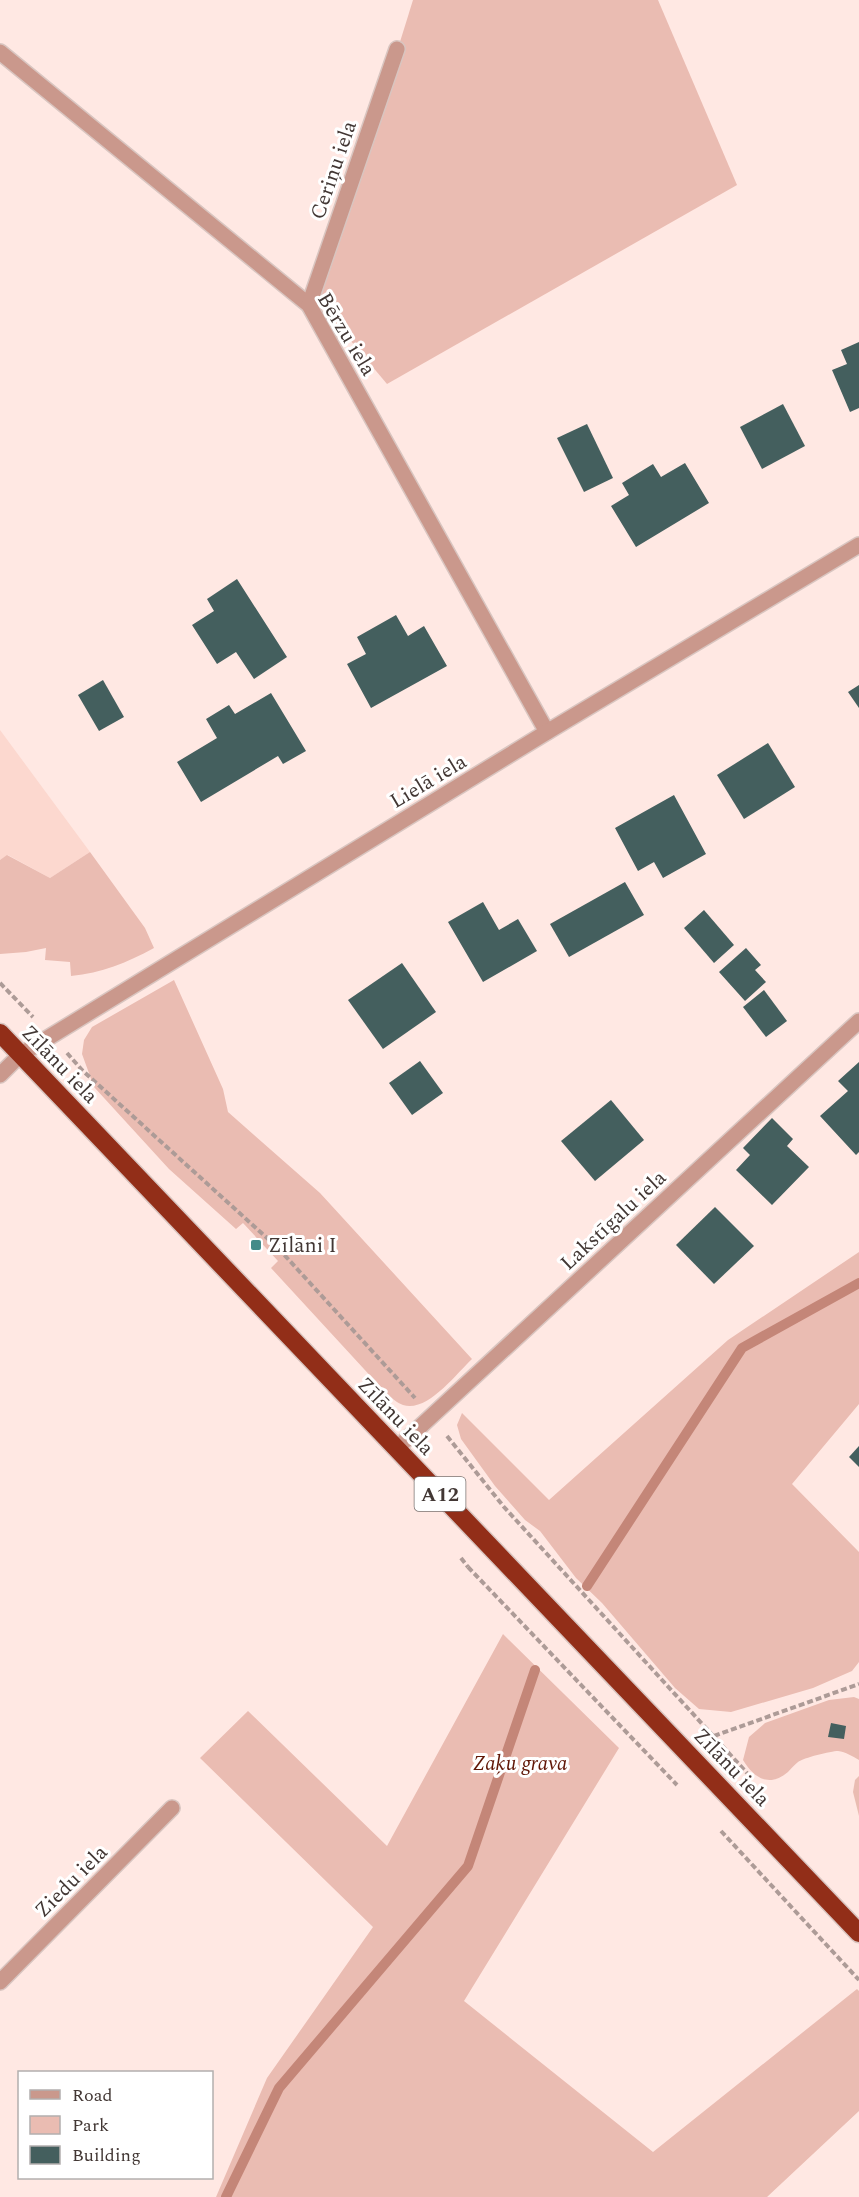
<svg xmlns="http://www.w3.org/2000/svg" width="859" height="2197" viewBox="0 0 859 2197" font-family="Spectral,serif">
  <style>
    .built { fill: #fcd8cf }
    .green { fill: #eabcb2 }
    .lines { fill: none; stroke-linecap: round; stroke-linejoin: round }
    .stream { stroke: #c48678; stroke-width: 10 }
    .building { fill: #445f5e }
    .minor-casing { stroke: #d9c5c0; stroke-width: 18 }
    .highway-casing { stroke: #d9c5c0; stroke-width: 21 }
    .path { stroke: #ad9b97; stroke-width: 4; stroke-dasharray: 6 3; stroke-linecap: butt }
    .minor { stroke: #ca988c; stroke-width: 15 }
    .highway { stroke: #922e18; stroke-width: 18 }
    .poi-dot { fill: #438b89; stroke: #fff; stroke-width: 2 }
    .labels { text-anchor: middle; stroke-width: 6; stroke-linejoin: round; paint-order: stroke }
    .shield { fill: #fff; stroke: #7b7371; stroke-width: 1.5 }
    .shield-label { font-size: 20px; font-weight: bold; fill: #423734 }
    .street-label { font-size: 21px; fill: #423734; stroke: #fff }
    .poi-label { font-size: 21px; fill: #423734; stroke: #fff; text-anchor: start }
    .park-label { font-size: 21px; font-style: italic; fill: #601606; stroke: #fff }
  </style>
  <rect width="100%" height="100%" fill="#ffe8e3"/>
  <polygon class="built" points="0,730 90,852 50,878 8,855 0,860"/>
  <g class="green">
    <polygon points="413,0 658,0 737,185 387,384 319,303"/>
    <path d="M90,852L145,928L154,948C126,963 102,973 71,976L70,962L45,960L46,948L26,952L0,954V860L7,855L50,878Z"/>
    <path d="M174,980L223,1089L228,1112L320,1193L472,1359C456,1374 427,1413 403,1405C397,1403 392,1398 387,1394L271,1268L278,1261L243,1223L236,1229L169,1169L94,1087L82,1054L84,1040L92,1027Z"/>
    <polygon points="859,1252 859,1404 792,1484 859,1552 859,1662 852,1671 813,1688 731,1712 699,1709 675,1688 602,1603 576,1578 540,1531 525,1520 495,1486 461,1439 457,1425 462,1413 549,1500 728,1340"/>
    <polygon points="503,1634 619,1748 464,2001 653,2152 857,1989 859,1991 859,2111 767,2197 216,2197 267,2078 373,1927 200,1758 248,1711 387,1846"/>
    <path d="M854,1697L859,1699V1760C852,1756 846,1752 838,1751C831,1751 803,1758 798,1762C794,1765 791,1769 788,1772C769,1788 754,1778 743,1760L749,1737L765,1723L829,1700Z"/>
    <polygon points="859,1776 859,1816 853,1792 855,1780"/>
  </g>
  <g class="lines">
    <g class="stream">
      <polyline points="587,1586 742,1348 859,1283"/>
      <polyline points="226,2197 279,2088 468,1866 535,1670"/>
    </g>
  </g>
  <g class="building">
    <polygon points="859,342 859,408 850,412 832,370 847,364 841,350"/>
    <polygon points="783,404 805,446 762,469 740,427"/>
    <polygon points="587,424 613,478 584,492 557,438"/>
    <polygon points="685,463 709,503 636,547 611,506 629,495 622,483 653,464 661,477"/>
    <polygon points="237,579 287,657 254,679 236,652 217,664 192,625 214,611 207,599"/>
    <polygon points="396,615 408,636 424,626 447,666 371,708 347,664 366,654 357,637"/>
    <polygon points="103,680 124,717 99,731 78,695"/>
    <polygon points="859,685 859,708 848,692"/>
    <polygon points="271,693 306,751 283,764 278,756 201,802 177,762 217,738 206,719 229,705 235,714"/>
    <polygon points="768,743 795,787 744,819 717,775"/>
    <polygon points="674,795 706,854 663,878 654,862 638,871 615,828"/>
    <polygon points="625,882 644,915 569,957 550,924"/>
    <polygon points="483,902 499,930 518,919 537,951 483,982 448,922"/>
    <polygon points="704,910 734,945 714,963 684,928"/>
    <polygon points="746,948 761,965 755,970 766,982 745,1001 719,972"/>
    <polygon points="402,963 436,1012 383,1049 348,1000"/>
    <polygon points="764,990 787,1021 766,1037 743,1007"/>
    <polygon points="420,1061 443,1093 412,1115 389,1083"/>
    <polygon points="859,1062 859,1152 856,1155 820,1116 848,1091 838,1081"/>
    <polygon points="611,1100 644,1140 595,1181 561,1141"/>
    <polygon points="772,1118 793,1139 787,1146 809,1167 772,1205 736,1170 750,1155 743,1148"/>
    <polygon points="715,1207 754,1246 714,1284 676,1245"/>
    <polygon points="859,1446 859,1467 849,1457"/>
    <polygon points="831,1723 846,1726 844,1739 828,1737"/>
  </g>
  <g class="lines">
    <defs>
      <g id="minor">
        <polyline points="0,52 309,305 547,732"/>
        <polyline points="309,305 397,49"/>
        <polyline points="0,1075 20,1055 547,732 859,545"/>
        <polyline points="396,1449 859,1021"/>
        <polyline points="0,1982 172,1808"/>
      </g>
      <polyline id="highway" points="0,1033 859,1933"/>
    </defs>
    <use href="#minor" class="minor-casing"/>
    <use href="#highway" class="highway-casing"/>
    <g class="path">
      <polyline points="0,983 33,1017"/>
      <polyline points="67,1053 82,1070 278,1248 415,1398"/>
      <polyline points="447,1436 504,1507 747,1773"/>
      <polyline points="461,1558 468,1567"/>
      <polyline points="468,1567 677,1785"/>
      <polyline points="714,1736 859,1684"/>
      <polyline points="721,1831 859,1980"/>
    </g>
    <use href="#minor" class="minor"/>
    <use href="#highway" class="highway"/>
  </g>
  <rect class="poi-dot" x="250" y="1239" width="12" height="12" rx="3"/>
  <g class="labels">
    <rect class="shield" x="414.5" y="1477" width="51" height="34" rx="4.5"/>
    <g class="shield-label">
      <text x="440" y="1501">A12</text>
    </g>
    <g class="street-label">
      <text transform="translate(333 170) rotate(-71)" y="7">Ceriņu iela</text>
      <text transform="translate(347 334) rotate(59)" y="7">Bērzu iela</text>
      <text transform="translate(428 781) rotate(-31)" y="7">Lielā iela</text>
      <text transform="translate(60 1064) rotate(46)" y="7">Zīlānu iela</text>
      <text transform="translate(613 1220) rotate(-43)" y="7">Lakstīgalu iela</text>
      <text transform="translate(396 1416) rotate(46)" y="7">Zīlānu iela</text>
      <text transform="translate(732 1767) rotate(46)" y="7">Zīlānu iela</text>
      <text transform="translate(71 1881) rotate(-45)" y="7">Ziedu iela</text>
    </g>
    <g class="poi-label">
      <text x="268" y="1252">Zīlāni I</text>
    </g>
    <g class="park-label">
      <text x="520" y="1770">Zaķu grava</text>
    </g>
  </g>
  <rect x="18" y="2071" width="195" height="108" fill="#ffffff" stroke="#b3afae" stroke-width="1.5"/>
  <rect x="30" y="2090" width="30" height="9" fill="#ca988c" stroke="#b3afae" stroke-width="1.5"/>
  <text x="72" y="2101" font-size="18" fill="#423734">Road</text>
  <rect x="30" y="2116" width="30" height="18" fill="#eabcb2" stroke="#b3afae" stroke-width="1.5"/>
  <text x="72" y="2131" font-size="18" fill="#423734">Park</text>
  <rect x="30" y="2146" width="30" height="18" fill="#445f5e" stroke="#b3afae" stroke-width="1.5"/>
  <text x="72" y="2161" font-size="18" fill="#423734">Building</text>
</svg>
